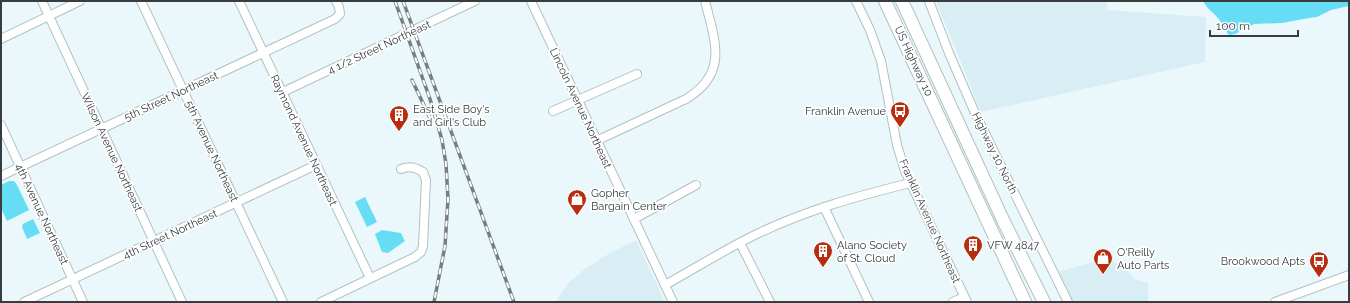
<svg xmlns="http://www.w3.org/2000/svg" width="1350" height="303" viewBox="0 0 1350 303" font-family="Raleway,sans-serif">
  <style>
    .built { fill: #d8eef4 }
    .green { fill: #66ddf5 }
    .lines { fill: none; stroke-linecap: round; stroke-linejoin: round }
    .minor-casing { stroke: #b2c0c3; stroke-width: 10 }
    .highway-casing { stroke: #b2c0c3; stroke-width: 14 }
    .minor { stroke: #fff; stroke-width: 8 }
    .highway { stroke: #fff; stroke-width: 12 }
    .rail-casing { stroke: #767e80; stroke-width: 3.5 }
    .rail { stroke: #fff; stroke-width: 2; stroke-dasharray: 6; stroke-linecap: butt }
    .labels { text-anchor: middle; stroke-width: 3.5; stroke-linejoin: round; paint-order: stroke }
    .street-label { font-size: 11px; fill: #373d3e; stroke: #fff }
    .poi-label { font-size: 11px; fill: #373d3e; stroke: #fff; text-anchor: start }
  </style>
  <rect width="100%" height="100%" fill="#eaf8fb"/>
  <g class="built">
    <polygon points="936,1 1107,1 1107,10 1206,17 1205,62 981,112"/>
    <polygon points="636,240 665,302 556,302 568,283 585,269 605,256"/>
    <polygon points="1105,259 1110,260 1125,267 1134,279 1148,283 1148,302 1072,302 1057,272"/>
  </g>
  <g class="green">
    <path d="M1203,1H1349V6L1331,10L1317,17L1309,18L1282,23L1254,24L1235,34L1229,35C1225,30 1222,24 1218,18C1212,11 1208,10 1203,1Z"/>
    <polygon points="9,181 14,181 17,185 29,210 7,221 1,208 1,185"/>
    <polygon points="365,197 377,222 367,227 355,202"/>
    <polygon points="33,219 40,233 27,239 22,227 23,224"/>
    <polygon points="382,230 401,233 405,241 388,253 382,252 375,234"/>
  </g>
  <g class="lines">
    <defs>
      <g id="minor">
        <polyline points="42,1 182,302"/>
        <polyline points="141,1 283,302"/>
        <polyline points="239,1 370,278"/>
        <polyline points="531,1 673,302"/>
        <polyline points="856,1 870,30 881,61 897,145 905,171 967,302"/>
        <polyline points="929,1 949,53 975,113 1068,302"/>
        <polyline points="1,39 80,1"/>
        <polyline points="283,92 475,1"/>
        <polyline points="553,111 637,74"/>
        <polyline points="1,125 83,302"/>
        <path d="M596,141L686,99C729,73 715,41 705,1"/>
        <polyline points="1,176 335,19 340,14 339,7 336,1"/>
        <polyline points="824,207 869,302"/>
        <polyline points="634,219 696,185"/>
        <polyline points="740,243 770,302"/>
        <path d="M665,285C696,268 727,248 759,233C807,210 858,196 910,183"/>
        <polyline points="24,302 316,165"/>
        <path d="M321,302L415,257L421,252L423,246L426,180L423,172C415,167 410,166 401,169"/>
        <polyline points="953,302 964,297"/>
        <polyline points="1275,302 1349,275"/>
      </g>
      <g id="highway">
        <polyline points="885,1 1025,302"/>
        <polyline points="902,1 1004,222 1044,302"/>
      </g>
    </defs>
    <use href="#minor" class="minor-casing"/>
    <use href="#highway" class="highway-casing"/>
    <use href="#minor" class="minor"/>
    <use href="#highway" class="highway"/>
    <defs>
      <g id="rail">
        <polyline points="395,1 430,99 442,140 446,164 448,199 445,246 434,302"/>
        <polyline points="403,1 514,302"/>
        <polyline points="412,80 430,118"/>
      </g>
    </defs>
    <use href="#rail" class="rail-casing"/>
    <use href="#rail" class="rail"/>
  </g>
  <defs>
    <symbol id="bus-pin" viewBox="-11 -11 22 30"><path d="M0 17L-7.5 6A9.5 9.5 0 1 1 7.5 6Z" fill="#b82c0f" stroke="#fff"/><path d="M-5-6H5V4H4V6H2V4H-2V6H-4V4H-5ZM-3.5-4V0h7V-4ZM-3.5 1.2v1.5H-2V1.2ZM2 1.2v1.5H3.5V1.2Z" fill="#fff"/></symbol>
    <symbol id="building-pin" viewBox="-11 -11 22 30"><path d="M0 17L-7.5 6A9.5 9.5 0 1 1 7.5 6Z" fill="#b82c0f" stroke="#fff"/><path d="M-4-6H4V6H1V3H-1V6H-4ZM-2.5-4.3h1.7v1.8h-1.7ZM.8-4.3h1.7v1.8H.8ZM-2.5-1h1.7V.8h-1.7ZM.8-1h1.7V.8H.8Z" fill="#fff"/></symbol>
    <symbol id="shop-pin" viewBox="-11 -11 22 30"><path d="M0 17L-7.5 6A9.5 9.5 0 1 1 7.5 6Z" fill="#b82c0f" stroke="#fff"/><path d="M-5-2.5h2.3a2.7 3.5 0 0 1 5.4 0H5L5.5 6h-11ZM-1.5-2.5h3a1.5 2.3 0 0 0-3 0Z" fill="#fff"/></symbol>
  </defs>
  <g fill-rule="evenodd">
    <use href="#bus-pin" x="889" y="100" width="22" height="30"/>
    <use href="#building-pin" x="388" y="104" width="22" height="30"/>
    <use href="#shop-pin" x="566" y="188" width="22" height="30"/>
    <use href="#building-pin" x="962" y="234" width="22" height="30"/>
    <use href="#building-pin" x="812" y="240" width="22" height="30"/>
    <use href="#shop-pin" x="1092" y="247" width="22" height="30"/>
    <use href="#bus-pin" x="1308" y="250" width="22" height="30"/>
  </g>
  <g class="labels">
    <g class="street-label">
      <text transform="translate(379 47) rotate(-25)" y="4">4 1/2 Street Northeast</text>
      <text transform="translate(914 61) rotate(65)" y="4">US Highway 10</text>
      <text transform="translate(171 96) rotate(-25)" y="4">5th Street Northeast</text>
      <text transform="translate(581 108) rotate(65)" y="4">Lincoln Avenue Northeast</text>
      <text transform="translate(304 140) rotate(65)" y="4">Raymond Avenue Northeast</text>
      <text transform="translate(212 151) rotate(65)" y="4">5th Avenue Northeast</text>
      <text transform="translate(112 152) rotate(65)" y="4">Wilson Avenue Northeast</text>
      <text transform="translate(995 153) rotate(64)" y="4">Highway 10 North</text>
      <text transform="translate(42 214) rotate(65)" y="4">4th Avenue Northeast</text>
      <text transform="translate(930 221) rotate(66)" y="4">Franklin Avenue Northeast</text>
      <text transform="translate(170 234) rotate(-25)" y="4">4th Street Northeast</text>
    </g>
    <g class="poi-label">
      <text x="413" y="113">East Side Boy's<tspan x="413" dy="13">and Girl's Club</tspan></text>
      <text x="886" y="115" text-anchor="end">Franklin Avenue</text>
      <text x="591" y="197">Gopher<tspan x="591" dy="13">Bargain Center</tspan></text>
      <text x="837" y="249">Alano Society<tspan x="837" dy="13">of St. Cloud</tspan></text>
      <text x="987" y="249">VFW 4847</text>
      <text x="1117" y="256">O'Reilly<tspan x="1117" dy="13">Auto Parts</tspan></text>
      <text x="1305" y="265" text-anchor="end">Brookwood Apts</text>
    </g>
  </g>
  <rect width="1350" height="303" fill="none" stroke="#373d3e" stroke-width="4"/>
  <path d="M1210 30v6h88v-6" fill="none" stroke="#373d3e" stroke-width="2"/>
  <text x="1216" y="30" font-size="12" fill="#373d3e" stroke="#ffffff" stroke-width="3" paint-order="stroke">100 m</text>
</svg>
